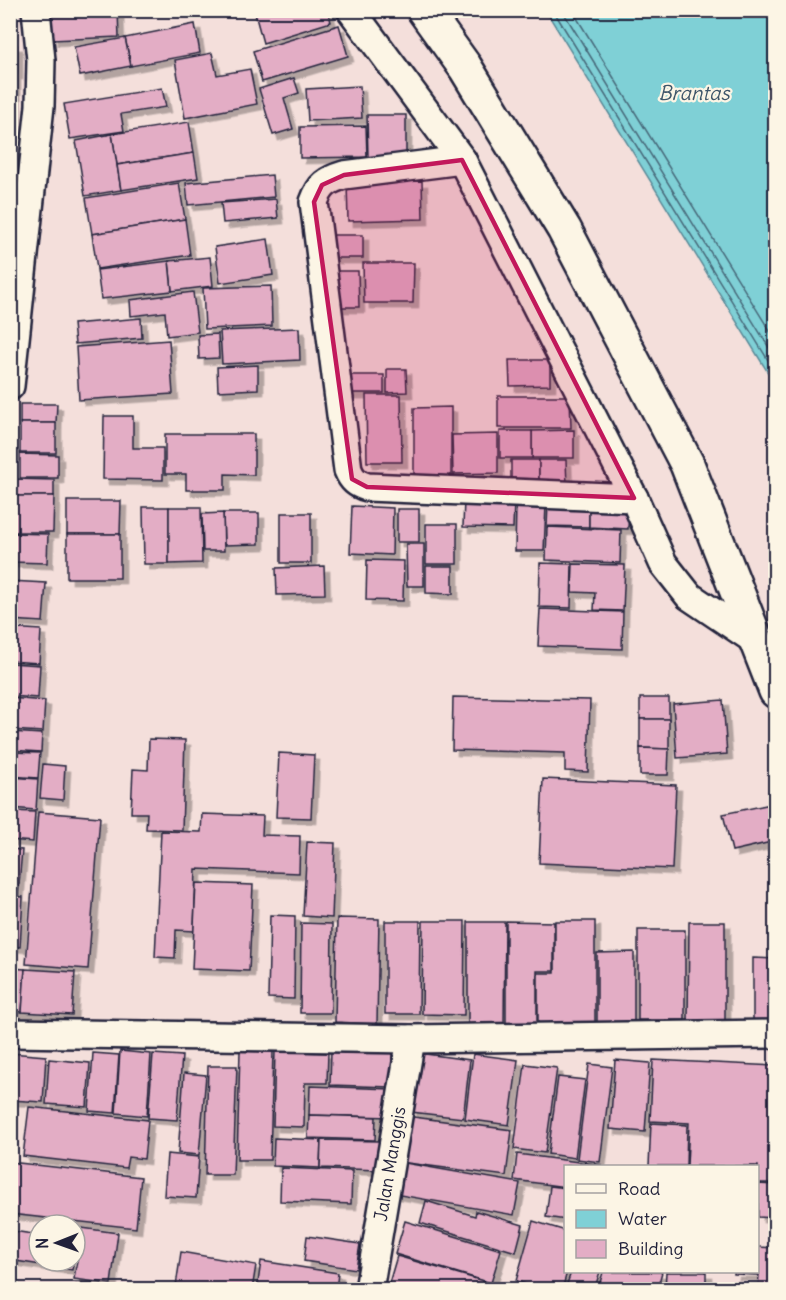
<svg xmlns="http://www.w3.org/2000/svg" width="786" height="1300" viewBox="0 0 786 1300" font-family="Delius,sans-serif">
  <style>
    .water { fill: #7fd0d6; stroke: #5a8a98; stroke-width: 1.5 }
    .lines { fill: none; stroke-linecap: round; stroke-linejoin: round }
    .shore { stroke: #476879; stroke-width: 1.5 }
    .building { fill: #e3adc5; stroke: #22223b; stroke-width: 1.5; filter: url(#shadow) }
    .minor-casing { stroke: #22223b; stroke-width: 32 }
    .primary-casing { stroke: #22223b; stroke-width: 38 }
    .minor { stroke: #fcf5e5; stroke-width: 27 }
    .primary { stroke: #fcf5e5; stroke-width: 33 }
    .marked { fill: #c2185b; fill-opacity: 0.2; stroke: #c2185b; stroke-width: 4.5; stroke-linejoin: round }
    .labels { text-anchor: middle; stroke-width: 4.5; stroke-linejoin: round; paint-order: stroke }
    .street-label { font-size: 18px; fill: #22223b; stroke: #fcf5e5 }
    .water-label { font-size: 20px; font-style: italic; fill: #3e566a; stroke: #fcf5e5 }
  </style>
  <defs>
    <filter id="shadow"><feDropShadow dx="5.5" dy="5.5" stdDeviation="0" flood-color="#0004"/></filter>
  </defs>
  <rect width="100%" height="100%" fill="#f4dfdb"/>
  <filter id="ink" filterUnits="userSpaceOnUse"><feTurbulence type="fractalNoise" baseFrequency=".0167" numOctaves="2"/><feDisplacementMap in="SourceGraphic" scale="12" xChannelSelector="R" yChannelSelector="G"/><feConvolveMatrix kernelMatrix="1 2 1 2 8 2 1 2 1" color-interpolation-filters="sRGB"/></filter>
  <g filter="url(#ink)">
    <polygon class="water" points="546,11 775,11 775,384"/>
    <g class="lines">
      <g class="shore">
        <polyline points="553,10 776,373"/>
        <polyline points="562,10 776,359"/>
        <polyline points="572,10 776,341"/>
      </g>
    </g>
    <g class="building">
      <polygon points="51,10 118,10 118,11 51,14"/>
      <polygon points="254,10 328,10 331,22 263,43"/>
      <polygon points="118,11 119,37 52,40 51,14"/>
      <polygon points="195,24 200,53 131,66 125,38"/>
      <polygon points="339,25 348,56 262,82 253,51"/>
      <polygon points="125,38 131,66 80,76 74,47"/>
      <rect x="10" y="45" width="7" height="29"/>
      <polygon points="212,53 217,75 250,69 257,104 185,118 175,60"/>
      <rect x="10" y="74" width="5" height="19"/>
      <polygon points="294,78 299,93 284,98 293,129 273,135 259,89"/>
      <polygon points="360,86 362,118 308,121 306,89"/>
      <polygon points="162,88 166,107 121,114 124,131 70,139 64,104"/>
      <polygon points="10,93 15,93 15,111 10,110"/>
      <polygon points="10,111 15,112 14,146 10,146"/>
      <polygon points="367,115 406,115 406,156 368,157"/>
      <polygon points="189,122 194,153 117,165 112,134"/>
      <polygon points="366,126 367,157 300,158 300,127"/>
      <polygon points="112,134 121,190 85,196 76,141"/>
      <rect x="10" y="148" width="4" height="21"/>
      <polygon points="194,153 198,178 121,190 117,165"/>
      <rect x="10" y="169" width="4" height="26"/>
      <polygon points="272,175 274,197 188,205 186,183"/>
      <polygon points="422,181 423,219 348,221 347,183"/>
      <polygon points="179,183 185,219 92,234 86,198"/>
      <rect x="10" y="195" width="4" height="19"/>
      <polygon points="276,199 278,218 223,223 221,203"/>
      <polygon points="10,214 14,214 13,242 10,242"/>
      <polygon points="185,219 190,255 97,269 92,234"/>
      <rect x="325" y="235" width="38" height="23"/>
      <polygon points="268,239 273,275 220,283 215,247"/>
      <polygon points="210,257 213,286 172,291 169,261"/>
      <polygon points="169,261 172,291 101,299 97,270"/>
      <polygon points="363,263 414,263 413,303 364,303"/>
      <polygon points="330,271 358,271 359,307 331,307"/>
      <polygon points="271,286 272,326 205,329 203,288"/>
      <polygon points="193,292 198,332 167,336 165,312 131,316 130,300"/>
      <polygon points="141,318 142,338 75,344 73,324"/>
      <polygon points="299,328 300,360 222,364 220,331"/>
      <polygon points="218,334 219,358 199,359 198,335"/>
      <polygon points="169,340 173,394 79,400 76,347"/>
      <polygon points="509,360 550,360 550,385 510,386"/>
      <polygon points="258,365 258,389 218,391 217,367"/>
      <polygon points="387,369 406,369 407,392 387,393"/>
      <rect x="348" y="375" width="36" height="18"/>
      <polygon points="366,395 401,395 402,462 367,462"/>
      <polygon points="498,396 570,396 571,428 498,428"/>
      <polygon points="20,404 57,404 56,423 20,423"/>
      <polygon points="451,407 451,481 414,481 414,408"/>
      <polygon points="104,416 133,416 133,448 163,448 163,480 103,479"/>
      <rect x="20" y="423" width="36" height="30"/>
      <polygon points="574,430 574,458 532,458 532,431"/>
      <rect x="500" y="431" width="32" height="27"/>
      <polygon points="165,434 254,434 254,475 225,474 225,490 186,490 186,474 165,474"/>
      <polygon points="498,434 498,473 453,474 452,435"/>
      <polygon points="20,454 58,455 58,478 20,478"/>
      <rect x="511" y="460" width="28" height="25"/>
      <polygon points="539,460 566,460 567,485 539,485"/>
      <polygon points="12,479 54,480 54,496 11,496"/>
      <polygon points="11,496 54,496 53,532 11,532"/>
      <polygon points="464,500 514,501 513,528 463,527"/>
      <polygon points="67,501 121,501 120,534 67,534"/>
      <polygon points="516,504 546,505 544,551 515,551"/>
      <polygon points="548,504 589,505 589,527 547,526"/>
      <polygon points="589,505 629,507 628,529 589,527"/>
      <polygon points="352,506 393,508 392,555 350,553"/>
      <polygon points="143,507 169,507 169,564 144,564"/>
      <polygon points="169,507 201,507 202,563 169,564"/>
      <rect x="397" y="509" width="22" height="33"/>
      <polygon points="223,513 259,513 259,544 224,545"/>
      <polygon points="223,513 224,551 203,551 202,514"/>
      <rect x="281" y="513" width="30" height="50"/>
      <rect x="426" y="524" width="31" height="40"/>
      <polygon points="547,527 621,530 620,563 546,560"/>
      <polygon points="10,533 48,534 47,563 10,562"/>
      <rect x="67" y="534" width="53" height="44"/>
      <polygon points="406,544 424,544 424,586 407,586"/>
      <polygon points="367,560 404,561 403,601 366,600"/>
      <polygon points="540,563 572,564 571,608 539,607"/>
      <polygon points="573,564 625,565 623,611 594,610 595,593 572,592"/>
      <polygon points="324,566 325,594 277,595 276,568"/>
      <polygon points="426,566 453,566 453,594 426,593"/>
      <polygon points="10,581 46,583 43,622 10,620"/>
      <polygon points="540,609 623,612 622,649 538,646"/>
      <polygon points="10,628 41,630 39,663 10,661"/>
      <polygon points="10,663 40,665 38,698 10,696"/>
      <polygon points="453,697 590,700 588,772 565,771 565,753 452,750"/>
      <polygon points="10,698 45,701 43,732 10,730"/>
      <rect x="640" y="698" width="29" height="21"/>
      <polygon points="723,700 727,754 677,758 673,704"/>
      <polygon points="640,719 669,719 669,749 640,748"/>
      <polygon points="10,732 42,734 41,752 10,750"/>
      <polygon points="149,739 185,740 182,830 146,829 147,813 131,813 133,769 148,770"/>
      <polygon points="640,748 669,749 668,775 640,775"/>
      <polygon points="10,752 40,753 38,778 10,776"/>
      <polygon points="279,753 314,755 311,818 276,817"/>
      <polygon points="43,764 65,766 63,800 40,798"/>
      <polygon points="10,777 38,779 36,810 10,808"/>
      <polygon points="543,779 676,785 672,869 539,863"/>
      <polygon points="776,803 776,841 732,851 723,814"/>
      <polygon points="10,811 35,812 33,842 10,840"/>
      <polygon points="38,812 100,817 88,969 26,964"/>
      <polygon points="202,814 263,816 262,835 300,836 299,873 196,869 194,931 176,930 175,958 155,957 161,831 201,832"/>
      <polygon points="307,842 335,843 332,918 303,916"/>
      <polygon points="10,849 22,850 18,896 10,895"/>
      <polygon points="196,883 253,885 249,971 192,969"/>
      <polygon points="10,896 23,897 20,947 10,946"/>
      <polygon points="270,915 295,916 294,999 268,998"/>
      <polygon points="337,918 379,919 377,1024 335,1022"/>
      <polygon points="385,921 420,921 419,1014 385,1014"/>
      <polygon points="423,921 465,921 464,1015 422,1014"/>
      <polygon points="506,921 554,922 554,971 537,971 537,1024 506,1024"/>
      <polygon points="555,921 595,921 595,1025 538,1025 538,973 555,973"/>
      <polygon points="468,922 505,922 504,1024 468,1024"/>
      <polygon points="689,922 725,922 725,1021 688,1021"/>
      <polygon points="301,923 332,924 331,1013 300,1013"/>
      <rect x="638" y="930" width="47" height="90"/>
      <polygon points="634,952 634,1025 597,1025 597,953"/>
      <polygon points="753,958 776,959 776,1020 753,1020"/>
      <polygon points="10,968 25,969 22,1012 10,1011"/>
      <polygon points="25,969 75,972 72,1015 22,1012"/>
      <polygon points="331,1049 392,1051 391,1087 330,1085"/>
      <polygon points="120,1051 151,1054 147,1116 116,1113"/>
      <polygon points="240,1051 273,1052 270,1160 237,1160"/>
      <polygon points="275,1051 328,1053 327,1083 305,1083 304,1127 273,1126"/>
      <polygon points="10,1053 46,1056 43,1102 10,1100"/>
      <polygon points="93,1053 119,1055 115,1113 89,1111"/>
      <polygon points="418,1053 470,1060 463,1118 411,1112"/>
      <polygon points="153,1054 182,1056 177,1120 148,1118"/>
      <polygon points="473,1054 518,1060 509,1125 465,1119"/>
      <polygon points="49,1059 90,1063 87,1107 46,1104"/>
      <polygon points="615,1060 650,1063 645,1132 610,1129"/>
      <polygon points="653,1060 776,1066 776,1183 758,1183 758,1166 687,1166 689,1123 650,1121"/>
      <polygon points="525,1064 557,1068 545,1153 514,1149"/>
      <polygon points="589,1064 612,1067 600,1162 577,1159"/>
      <polygon points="208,1066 237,1066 233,1175 205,1175"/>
      <polygon points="184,1073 206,1075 199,1155 178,1153"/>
      <polygon points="558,1077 585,1080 575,1158 548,1154"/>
      <polygon points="310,1086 392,1089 392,1117 309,1115"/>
      <polygon points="29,1107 148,1120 144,1159 128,1157 126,1168 23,1156"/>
      <polygon points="309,1115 376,1117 375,1140 308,1138"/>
      <polygon points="406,1116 512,1130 506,1176 400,1162"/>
      <polygon points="651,1123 687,1125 686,1166 649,1166"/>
      <polygon points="274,1138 321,1140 320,1168 273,1166"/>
      <polygon points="321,1140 380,1141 379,1170 320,1168"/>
      <polygon points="167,1154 199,1157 196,1198 164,1196"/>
      <polygon points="517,1154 602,1165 566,1166 566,1187 514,1180"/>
      <polygon points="10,1162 141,1177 136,1228 10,1214"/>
      <polygon points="399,1162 520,1183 514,1215 394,1194"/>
      <polygon points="281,1168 352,1171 351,1204 280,1201"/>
      <polygon points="758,1184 776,1185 776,1218 758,1217"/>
      <polygon points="550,1186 566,1188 566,1220 546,1217"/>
      <polygon points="426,1201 475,1216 476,1211 523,1225 516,1252 420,1223"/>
      <polygon points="405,1221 501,1250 491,1283 395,1254"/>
      <polygon points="533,1221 566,1231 567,1272 562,1290 546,1290 516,1281"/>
      <polygon points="82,1228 118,1233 111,1284 74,1279"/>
      <polygon points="13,1231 39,1235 39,1261 74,1261 72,1270 10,1260"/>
      <polygon points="307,1236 360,1244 356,1269 304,1261"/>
      <polygon points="758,1247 776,1248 776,1290 758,1290 759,1275 734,1274 734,1272 758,1272"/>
      <polygon points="181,1252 256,1265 252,1290 201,1290 176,1286"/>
      <polygon points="397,1256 483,1281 480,1290 387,1290"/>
      <polygon points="261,1261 338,1273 336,1290 257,1290"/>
      <polygon points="571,1272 600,1272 594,1290 565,1290"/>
      <polygon points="603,1272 662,1272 657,1290 610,1290 599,1286"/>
      <polygon points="666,1272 706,1272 706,1290 665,1290"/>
      <polygon points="486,1284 505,1290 484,1290"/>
      <polygon points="76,1285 104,1290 75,1290"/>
    </g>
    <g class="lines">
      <defs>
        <g id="minor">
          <polyline points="351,10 462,160 634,498 663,563 689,596 756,641"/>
          <path d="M462,160L344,175C327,180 320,185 314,202L348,470C352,480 357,484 367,487L634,498"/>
          <polyline points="10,386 40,106 41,60 36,10"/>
          <polyline points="10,1033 411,1039 776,1034"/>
          <path id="s1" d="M369,1290L411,1039"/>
        </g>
        <polyline id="primary" points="424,10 465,67 564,229 687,464 776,691"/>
      </defs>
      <use href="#minor" class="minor-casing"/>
      <use href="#primary" class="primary-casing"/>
      <use href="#minor" class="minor"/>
      <use href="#primary" class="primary"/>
    </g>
  </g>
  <path class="marked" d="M462,160L634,498L367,487L352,479L314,202L322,185L344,175Z"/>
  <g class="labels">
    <g class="street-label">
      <text dy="6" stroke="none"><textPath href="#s1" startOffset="128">Jalan Manggis</textPath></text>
    </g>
    <g class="water-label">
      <text x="694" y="100">Brantas</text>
    </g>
  </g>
  <rect width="786" height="1300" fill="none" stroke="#fcf5e5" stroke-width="36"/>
  <rect x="18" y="18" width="750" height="1264" fill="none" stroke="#22223b" stroke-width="2" filter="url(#ink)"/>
  <rect x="564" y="1165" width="195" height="108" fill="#fcf5e5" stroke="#a5a1a1" stroke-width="1.5"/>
  <rect x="576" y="1184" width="30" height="9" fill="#fcf5e5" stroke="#a5a1a1" stroke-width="1.5"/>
  <text x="618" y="1195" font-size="18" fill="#22223b">Road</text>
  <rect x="576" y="1210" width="30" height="18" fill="#7fd0d6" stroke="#a5a1a1" stroke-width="1.5"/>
  <text x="618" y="1225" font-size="18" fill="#22223b">Water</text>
  <rect x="576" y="1240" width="30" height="18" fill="#e3adc5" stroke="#a5a1a1" stroke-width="1.5"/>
  <text x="618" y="1255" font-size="18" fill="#22223b">Building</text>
  <g transform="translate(57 1243) rotate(269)"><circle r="28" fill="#fcf5e5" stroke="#a5a1a1" stroke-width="1.5"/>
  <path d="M0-4.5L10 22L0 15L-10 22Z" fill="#22223b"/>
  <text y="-9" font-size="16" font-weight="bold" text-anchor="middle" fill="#22223b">N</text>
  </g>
</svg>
